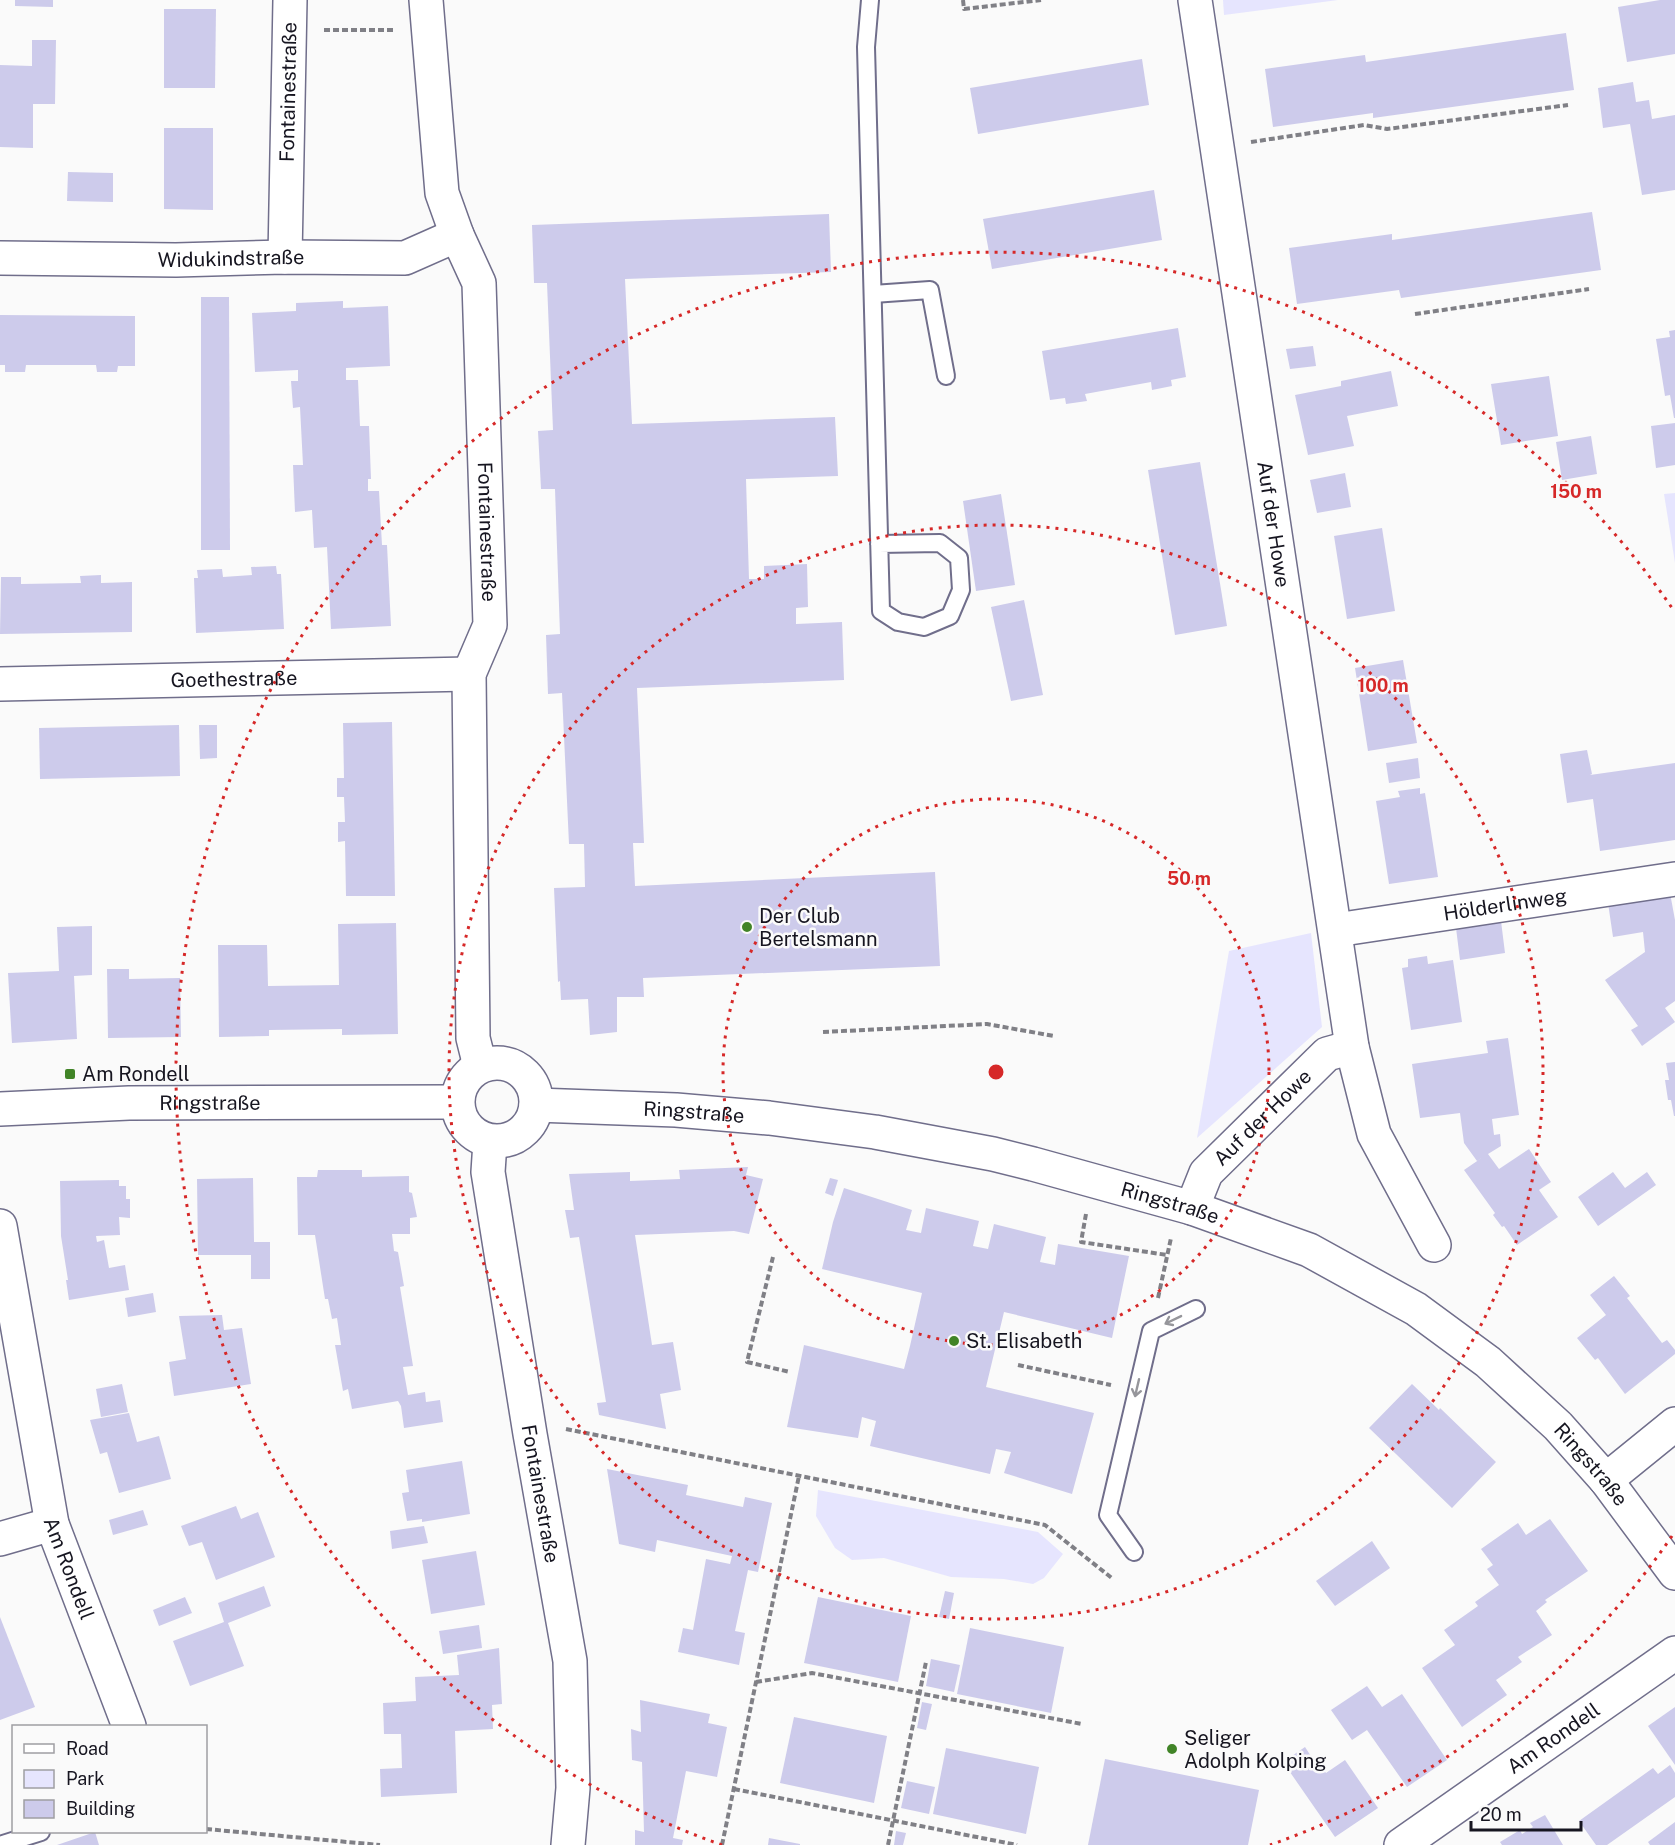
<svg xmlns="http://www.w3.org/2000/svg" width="1675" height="1845" viewBox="0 0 1675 1845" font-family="'Public Sans',sans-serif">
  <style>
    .green { fill: #e6e5fe }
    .building { fill: #cdcbeb }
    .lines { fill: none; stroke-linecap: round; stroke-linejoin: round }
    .lane-casing { stroke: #706e8b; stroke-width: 20 }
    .street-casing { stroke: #706e8b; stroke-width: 36 }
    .path { stroke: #808086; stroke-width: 4; stroke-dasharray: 6 3; stroke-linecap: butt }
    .lane { stroke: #fff; stroke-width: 16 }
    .street { stroke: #fff; stroke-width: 33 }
    .oneway { stroke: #96969b }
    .ring { fill: none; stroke: #d62828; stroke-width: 3; stroke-dasharray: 3 6 }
    .poi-dot { fill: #418427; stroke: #fafafa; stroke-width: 2 }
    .labels { text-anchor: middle; stroke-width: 5; stroke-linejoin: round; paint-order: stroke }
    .street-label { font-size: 20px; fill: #161520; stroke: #fafafa }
    .poi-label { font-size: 20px; fill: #161520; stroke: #fafafa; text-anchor: start }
    .centre { fill: #d62828; stroke: #fafafa; stroke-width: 3 }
    .ring-label { font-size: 18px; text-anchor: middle; font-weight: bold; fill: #d62828; stroke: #fafafa; stroke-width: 5; stroke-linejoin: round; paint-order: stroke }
  </style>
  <rect width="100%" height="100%" fill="#fafafa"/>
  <g class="green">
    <polygon points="1223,0 1338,0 1224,15"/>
    <polygon points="1675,493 1675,563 1664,494"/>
    <polygon points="1311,933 1322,1027 1197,1138 1229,951"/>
    <polygon points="818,1490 1038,1532 1063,1554 1044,1578 1033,1584 1004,1579 951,1577 884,1558 852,1560 835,1548 816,1516"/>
  </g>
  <g class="building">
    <polygon points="15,0 53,0 53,7 15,6"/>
    <polygon points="1660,0 1675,0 1675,54 1627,62 1618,7"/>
    <polygon points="164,9 216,9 215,88 164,88"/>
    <polygon points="1566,33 1574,90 1373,118 1373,113 1273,127 1265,69 1365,55 1366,62"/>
    <polygon points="32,40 56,40 55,104 33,104 33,148 0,147 0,65 32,66"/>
    <polygon points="1142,59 1149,105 978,134 970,88"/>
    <polygon points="1633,82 1636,102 1649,100 1652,119 1675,115 1675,190 1642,195 1630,124 1603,128 1598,88"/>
    <polygon points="164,128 213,128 213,210 164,209"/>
    <polygon points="68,172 113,173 113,202 67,201"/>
    <polygon points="1154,190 1162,240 992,269 983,219"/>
    <polygon points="1592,212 1601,270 1401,298 1399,290 1297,304 1289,248 1392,234 1392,240"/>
    <polygon points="829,214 831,272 625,279 632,424 835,417 838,476 746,479 749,579 764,579 764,566 807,564 808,607 796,608 796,624 842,622 844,680 637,688 644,843 633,843 635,886 935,872 940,966 643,978 644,997 617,997 617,1032 590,1035 588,999 561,1000 560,981 558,982 554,888 585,887 584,844 569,844 562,693 548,694 546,635 560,634 555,489 541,489 538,431 553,430 547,283 534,283 532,225"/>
    <polygon points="201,297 229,297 230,550 201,550"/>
    <polygon points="343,301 343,308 388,306 390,366 346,368 346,380 358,380 360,426 369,426 371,479 368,479 368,491 379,491 382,545 387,545 391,626 331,629 327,547 314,548 312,510 295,512 293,465 303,465 300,407 293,408 291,381 298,381 298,370 255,372 252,313 296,311 296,303"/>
    <polygon points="0,315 135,316 135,366 118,366 117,372 97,372 96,365 26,365 25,372 5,372 5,365 0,365"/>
    <polygon points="1178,328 1186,377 1171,380 1172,386 1152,390 1151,382 1085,394 1087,401 1066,404 1065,398 1050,400 1042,351"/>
    <polygon points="1675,330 1675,418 1674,418 1670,395 1665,396 1656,339 1670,337 1669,331"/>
    <polygon points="1313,346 1316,366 1290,369 1286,349"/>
    <polygon points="1391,371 1398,406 1347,416 1354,446 1308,455 1295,395 1341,386 1341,381"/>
    <polygon points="1549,376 1558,436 1501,445 1491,384"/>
    <polygon points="1675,423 1675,465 1656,468 1651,426"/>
    <polygon points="1591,436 1597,474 1562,480 1556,442"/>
    <polygon points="1200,462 1227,626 1175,635 1148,470"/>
    <polygon points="1345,473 1351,507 1317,513 1310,480"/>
    <polygon points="1001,494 1015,585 976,591 963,501"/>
    <polygon points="1382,528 1395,611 1347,619 1334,536"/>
    <polygon points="276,566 277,574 281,574 284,629 196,633 194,578 198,578 197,570 222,569 223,577 252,575 251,567"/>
    <polygon points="101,575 101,583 132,582 132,632 0,634 1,577 21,577 21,584 81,583 80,576"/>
    <polygon points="1024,600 1043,695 1011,701 991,607"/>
    <polygon points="1403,660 1417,743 1368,751 1355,668"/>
    <polygon points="392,722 395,896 346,896 345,841 338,842 338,822 345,822 344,797 337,797 337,778 344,778 343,723"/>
    <polygon points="179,725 180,776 40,779 39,728"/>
    <polygon points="199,725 217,725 217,758 200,759"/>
    <polygon points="1587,750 1592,774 1590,775 1675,763 1675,840 1600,851 1593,799 1567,803 1560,754"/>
    <polygon points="1418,758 1420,778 1389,783 1386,763"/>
    <polygon points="1420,788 1420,794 1425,793 1438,877 1389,884 1376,801 1400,797 1398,791"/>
    <polygon points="1670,893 1675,920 1675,1001 1665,1008 1675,1022 1642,1046 1631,1030 1638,1026 1605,980 1645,952 1643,932 1613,937 1608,903"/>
    <polygon points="1501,921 1505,953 1460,960 1456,928"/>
    <polygon points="396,923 398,1034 342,1035 342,1029 269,1030 269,1036 219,1037 218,945 267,945 268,986 339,985 338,924"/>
    <polygon points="92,926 92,975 74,976 77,1039 12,1043 8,973 59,971 57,927"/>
    <polygon points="1427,956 1428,964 1453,960 1462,1022 1411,1030 1402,968 1408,967 1408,959"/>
    <polygon points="107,969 129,969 129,979 180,978 181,1037 108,1038"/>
    <polygon points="1508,1038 1519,1115 1492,1119 1494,1135 1500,1134 1501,1146 1488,1154 1499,1169 1529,1149 1551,1182 1539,1190 1558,1217 1517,1245 1504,1226 1502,1227 1493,1215 1495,1213 1464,1170 1483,1157 1477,1161 1464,1143 1460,1113 1420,1118 1412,1064 1488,1053 1486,1041"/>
    <polygon points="1675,1062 1675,1116 1674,1116 1671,1100 1668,1100 1665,1080 1669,1080 1666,1063"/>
    <polygon points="748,1167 746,1175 763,1179 749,1234 734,1231 635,1235 652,1345 673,1342 681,1390 660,1394 666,1429 599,1415 597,1403 606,1402 579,1237 570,1238 565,1210 574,1210 569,1174 630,1172 630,1181 680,1179 679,1170"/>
    <polygon points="318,1170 362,1170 362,1177 409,1176 409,1192 412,1193 417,1217 410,1218 410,1234 392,1234 394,1251 398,1252 404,1286 400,1287 413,1366 403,1367 408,1395 425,1392 426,1402 440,1400 443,1422 404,1428 401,1406 398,1401 352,1409 348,1389 343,1391 335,1345 341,1345 337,1318 332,1319 328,1299 325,1299 315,1235 298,1235 297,1177 317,1177"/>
    <polygon points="1613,1172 1625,1188 1647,1172 1656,1185 1598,1226 1578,1197"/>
    <polygon points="253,1178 254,1242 270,1242 270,1279 251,1279 251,1255 198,1255 197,1179"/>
    <polygon points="830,1178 838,1180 833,1196 825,1193"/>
    <polygon points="119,1180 119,1186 126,1186 126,1199 130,1199 130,1218 119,1217 120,1235 96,1236 97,1242 104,1240 109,1268 125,1265 129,1290 69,1300 66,1280 68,1280 61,1236 60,1181"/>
    <polygon points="844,1188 912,1210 906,1230 921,1233 926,1208 979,1221 973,1246 988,1249 994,1224 1046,1237 1040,1262 1055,1265 1058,1244 1129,1256 1112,1338 1004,1312 986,1387 1094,1413 1072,1494 1004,1473 1011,1452 996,1449 990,1474 870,1446 876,1421 862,1417 858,1438 787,1427 804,1345 904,1369 910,1346 922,1293 822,1269 833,1222"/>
    <polygon points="1614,1276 1630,1296 1627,1298 1662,1343 1667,1340 1675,1350 1675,1354 1625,1394 1598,1358 1595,1360 1577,1338 1606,1315 1590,1295"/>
    <polygon points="153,1293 156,1312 128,1317 125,1298"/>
    <polygon points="222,1315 224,1330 242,1328 251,1384 174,1396 169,1362 186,1359 179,1316"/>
    <polygon points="122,1384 128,1412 101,1417 96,1389"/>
    <polygon points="1412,1384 1439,1410 1440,1408 1496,1462 1452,1508 1369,1428"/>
    <polygon points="129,1413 137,1442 159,1436 171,1479 119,1493 107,1452 100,1454 90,1420"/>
    <polygon points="462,1461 470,1514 422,1522 422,1519 407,1521 402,1493 409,1492 406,1470"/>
    <polygon points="607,1469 688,1485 686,1495 743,1507 745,1497 772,1503 758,1572 748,1570 735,1631 745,1633 739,1665 678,1652 683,1628 693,1630 706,1559 730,1564 732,1556 657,1540 655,1552 619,1544"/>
    <polygon points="236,1506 241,1519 258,1512 275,1557 216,1580 202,1542 189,1546 181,1526"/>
    <polygon points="143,1510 148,1525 113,1535 109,1520"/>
    <polygon points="1550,1519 1588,1571 1545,1600 1547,1602 1536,1611 1552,1635 1518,1657 1522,1662 1496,1680 1507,1695 1462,1727 1422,1668 1455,1645 1444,1630 1478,1606 1475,1602 1499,1585 1487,1569 1493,1565 1481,1549 1518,1523 1526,1535"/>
    <polygon points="424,1526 428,1543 392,1549 390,1531"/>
    <polygon points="1372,1541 1390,1568 1335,1606 1316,1581"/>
    <polygon points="476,1551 485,1605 431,1614 422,1560"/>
    <polygon points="264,1586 271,1606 228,1623 244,1666 190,1686 173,1641 224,1622 218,1603"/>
    <polygon points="945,1591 954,1593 949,1619 939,1617"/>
    <polygon points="185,1597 192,1613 159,1626 153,1610"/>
    <polygon points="818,1597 911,1616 898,1682 804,1663"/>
    <polygon points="0,1617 35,1707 0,1720"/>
    <polygon points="479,1625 482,1648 443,1654 439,1631"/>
    <polygon points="970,1628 1064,1647 1051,1713 957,1694"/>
    <polygon points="499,1648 502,1704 492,1705 493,1729 455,1731 457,1793 381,1797 380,1769 402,1768 401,1734 384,1734 383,1703 416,1701 415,1677 459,1675 457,1655"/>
    <polygon points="931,1659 960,1665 954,1692 926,1686"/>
    <polygon points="1367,1686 1382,1707 1402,1694 1447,1760 1407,1787 1367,1730 1352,1740 1331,1710"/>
    <polygon points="640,1700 710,1714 708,1723 727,1727 717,1777 686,1771 673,1838 683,1840 682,1845 635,1845 635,1830 644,1832 642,1762 632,1760 631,1729 641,1732"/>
    <polygon points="922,1702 932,1704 926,1730 917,1728"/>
    <polygon points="1675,1707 1675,1765 1648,1726"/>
    <polygon points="794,1717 887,1736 874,1803 780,1783"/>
    <polygon points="1305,1747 1318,1767 1321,1766 1326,1773 1345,1760 1378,1808 1335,1837 1283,1762"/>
    <polygon points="946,1748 1039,1767 1026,1834 933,1814"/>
    <polygon points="1105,1759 1259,1790 1248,1845 1088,1845"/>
    <polygon points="1670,1765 1675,1773 1675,1797 1607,1845 1596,1845 1579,1821 1653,1768 1658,1774"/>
    <polygon points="907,1781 935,1787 929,1814 901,1808"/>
    <polygon points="1545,1815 1563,1845 1502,1845 1500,1842 1520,1830 1522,1834 1533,1827 1530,1823"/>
    <polygon points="1675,1822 1675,1845 1650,1845 1648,1842"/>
    <polygon points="896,1831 906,1833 903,1845 894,1845"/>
    <polygon points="95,1832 99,1845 57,1845"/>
    <polygon points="769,1838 800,1844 800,1845 768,1845"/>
  </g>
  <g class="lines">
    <defs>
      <g id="lane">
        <polyline points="870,0 866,47 881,611 898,622 924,627 950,616 961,590 959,558 940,543 879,544"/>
        <polyline points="873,294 930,290 946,376"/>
        <polyline points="1134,1552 1108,1515 1151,1331 1196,1309"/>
        <polyline points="0,1845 41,1832"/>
      </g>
      <g id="street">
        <path id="s1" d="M426,0L442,193L457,235L479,283L490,625L469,674L473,1038L480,1066"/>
        <path id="s2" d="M1195,0L1352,1047L1374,1134L1434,1245"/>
        <path id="s3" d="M285,257L290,0"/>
        <path id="s4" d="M0,258L176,260L285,257L405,258L457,235"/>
        <path id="s5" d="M0,684L469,674"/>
        <path id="s6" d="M1336,930L1675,879"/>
        <circle cx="497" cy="1102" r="39"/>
        <path id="s7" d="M536,1105L676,1110L769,1118L875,1132L993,1154L1033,1164L1192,1208L1309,1250L1416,1309L1488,1362L1558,1426L1606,1480L1675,1573"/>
        <path id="s8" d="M0,1109L129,1103L457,1102"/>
        <path id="s9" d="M490,1142L488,1172L530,1434L570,1661L573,1788L568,1845"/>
        <path id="s10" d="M1192,1208L1206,1173L1327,1054L1352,1047"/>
        <path id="s11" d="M0,1226L52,1524L129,1726"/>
        <polyline points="1606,1480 1675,1424"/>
        <polyline points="0,1539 52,1524"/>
        <path id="s12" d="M1401,1845L1675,1653"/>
      </g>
    </defs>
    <use href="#lane" class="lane-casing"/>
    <use href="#street" class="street-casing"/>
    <g class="path">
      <polyline points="963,0 964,9 1041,0"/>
      <polyline points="324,30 394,30"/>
      <polyline points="1251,142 1364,125 1387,129 1568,105"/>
      <polyline points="1415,314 1589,289"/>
      <polyline points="823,1032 987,1024 1054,1036"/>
      <polyline points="1086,1214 1081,1242 1167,1255"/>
      <polyline points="773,1257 747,1362 790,1372"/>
      <polyline points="1158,1298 1171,1238"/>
      <polyline points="1018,1365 1111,1385"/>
      <polyline points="566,1429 1045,1525 1113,1579"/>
      <polyline points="756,1682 812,1673 1082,1724"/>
      <polyline points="734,1789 1017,1845"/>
      <polyline points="206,1829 380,1845"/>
      <polyline points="722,1845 799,1476"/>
      <polyline points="888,1845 926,1662"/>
    </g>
    <use href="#lane" class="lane"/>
    <use href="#street" class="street"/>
  </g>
  <defs><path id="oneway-shaft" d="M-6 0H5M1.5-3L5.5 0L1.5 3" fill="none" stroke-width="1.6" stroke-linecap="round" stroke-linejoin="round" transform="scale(1.5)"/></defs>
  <g class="oneway">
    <use href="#oneway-shaft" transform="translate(1173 1320) rotate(154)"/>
    <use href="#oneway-shaft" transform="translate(1137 1388) rotate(103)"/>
  </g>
  <g class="ring">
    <circle cx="996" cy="1072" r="273"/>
    <circle cx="996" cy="1072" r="547"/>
    <path d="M1672 1536A820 820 0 0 1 1270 1845M722 1845A820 820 0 1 1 1672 608"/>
  </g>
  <g class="poi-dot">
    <circle cx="747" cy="927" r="6"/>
    <rect x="64" y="1068" width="12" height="12" rx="3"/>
    <circle cx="954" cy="1341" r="6"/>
    <circle cx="1172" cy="1749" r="6"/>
  </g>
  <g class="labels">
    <g class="street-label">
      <text dy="7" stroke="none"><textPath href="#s3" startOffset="165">Fontainestraße</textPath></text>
      <text dy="7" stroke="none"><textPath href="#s4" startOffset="231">Widukindstraße</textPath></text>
      <text dy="7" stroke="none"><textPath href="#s2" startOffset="530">Auf der Howe</textPath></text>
      <text dy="7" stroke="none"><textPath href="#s1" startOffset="540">Fontainestraße</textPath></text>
      <text dy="7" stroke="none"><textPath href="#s5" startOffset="234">Goethestraße</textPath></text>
      <text dy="7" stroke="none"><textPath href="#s6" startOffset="171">Hölderlinweg</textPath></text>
      <text dy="7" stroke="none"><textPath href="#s8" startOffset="210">Ringstraße</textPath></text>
      <text dy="7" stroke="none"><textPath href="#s7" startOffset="158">Ringstraße</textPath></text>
      <text dy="7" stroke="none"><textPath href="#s10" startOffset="117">Auf der Howe</textPath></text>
      <text dy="7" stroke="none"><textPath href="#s7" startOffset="644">Ringstraße</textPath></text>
      <text dy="7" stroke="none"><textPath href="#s7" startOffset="1148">Ringstraße</textPath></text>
      <text dy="7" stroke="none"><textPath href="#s9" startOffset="356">Fontainestraße</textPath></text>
      <text dy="7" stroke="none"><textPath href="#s11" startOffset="350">Am Rondell</textPath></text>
      <text dy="7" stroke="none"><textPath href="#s12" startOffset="186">Am Rondell</textPath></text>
    </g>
    <g class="poi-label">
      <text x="759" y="923">Der Club<tspan x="759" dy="23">Bertelsmann</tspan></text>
      <text x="82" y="1081">Am Rondell</text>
      <text x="966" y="1348">St. Elisabeth</text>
      <text x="1184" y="1745">Seliger<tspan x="1184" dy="23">Adolph Kolping</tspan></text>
    </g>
  </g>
  <circle cx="996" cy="1072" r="9" class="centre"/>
  <g class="ring-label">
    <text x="1576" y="498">150 m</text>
    <text x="1383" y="692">100 m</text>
    <text x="1189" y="885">50 m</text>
  </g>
  <rect x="12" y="1725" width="195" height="108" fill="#fafafa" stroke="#9f9ea3" stroke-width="1.5"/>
  <rect x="24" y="1744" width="30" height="9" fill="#ffffff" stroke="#9f9ea3" stroke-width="1.5"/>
  <text x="66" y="1755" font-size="18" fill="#161520">Road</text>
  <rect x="24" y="1770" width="30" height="18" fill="#e6e5fe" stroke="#9f9ea3" stroke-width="1.5"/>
  <text x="66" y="1785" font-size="18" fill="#161520">Park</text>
  <rect x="24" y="1800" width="30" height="18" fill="#cdcbeb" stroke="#9f9ea3" stroke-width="1.5"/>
  <text x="66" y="1815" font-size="18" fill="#161520">Building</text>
  <path d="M1471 1821v9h110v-9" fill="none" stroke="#161520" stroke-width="3"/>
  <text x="1480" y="1821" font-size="18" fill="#161520" stroke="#fafafa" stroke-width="4.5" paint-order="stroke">20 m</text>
</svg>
